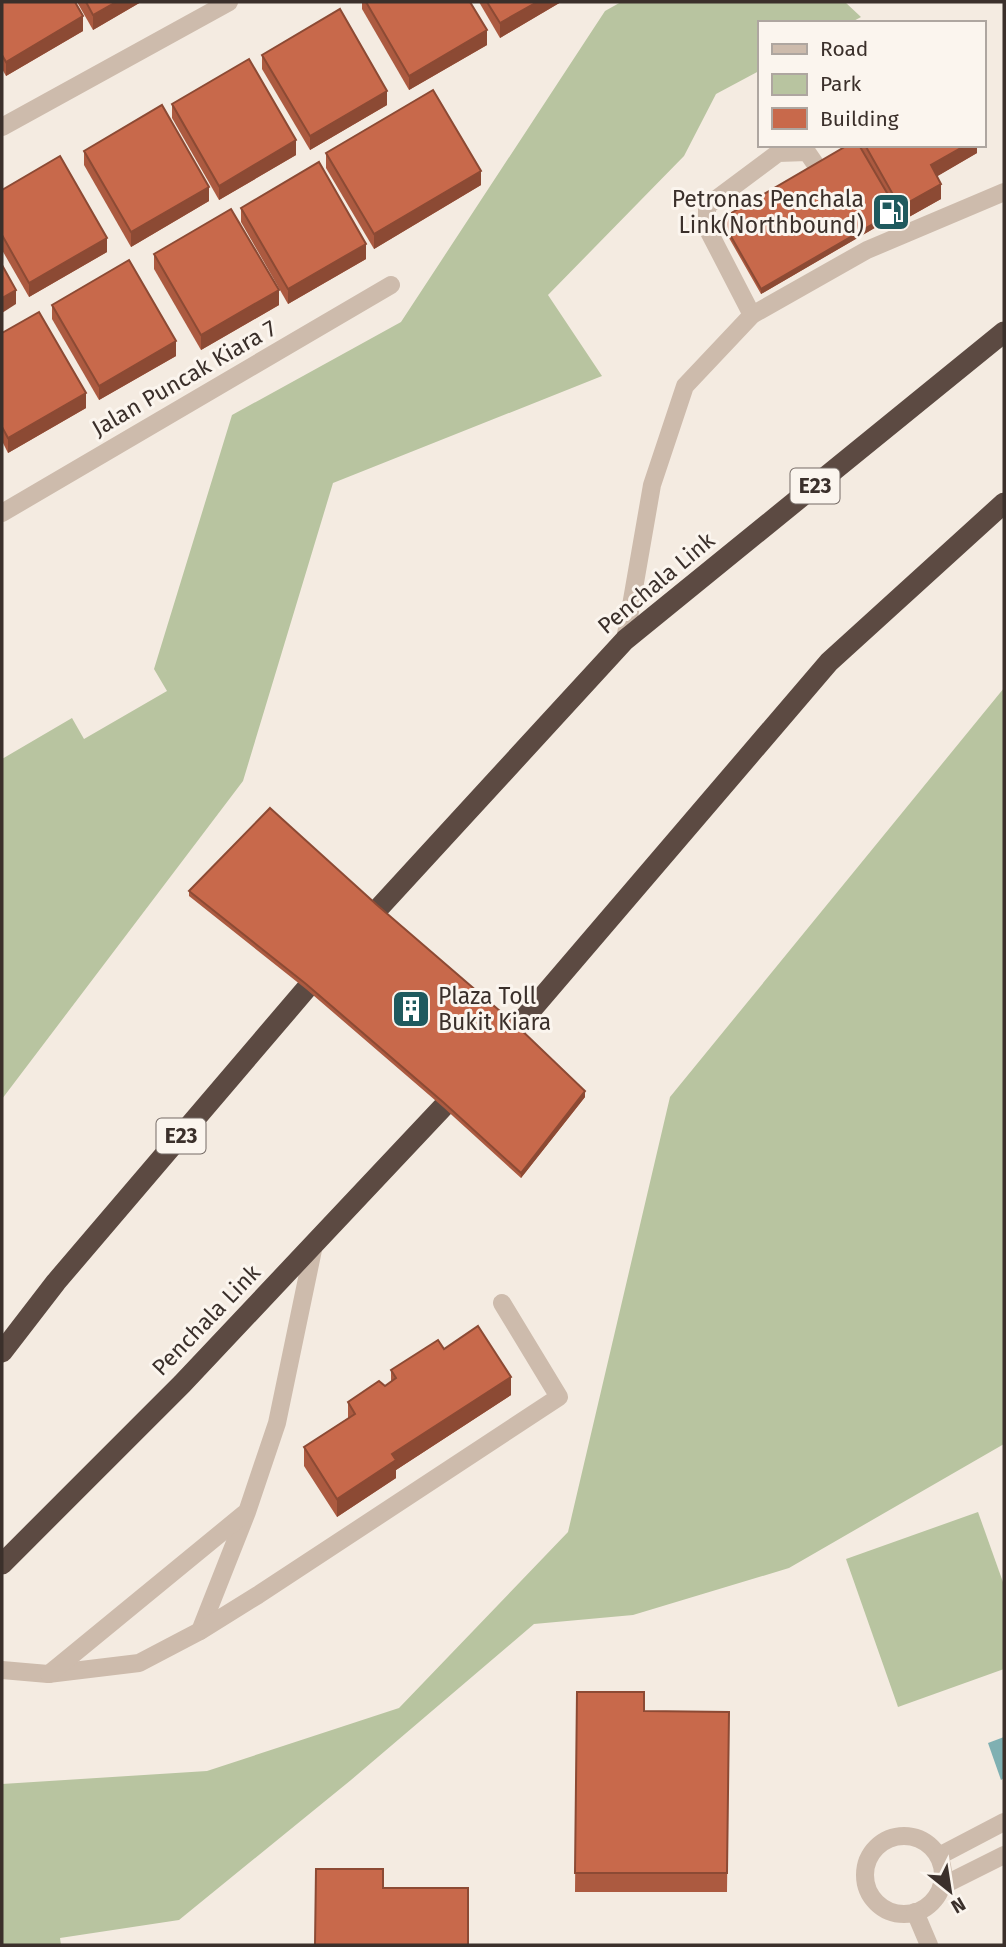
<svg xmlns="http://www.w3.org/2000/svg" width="1006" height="1947" viewBox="0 0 1006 1947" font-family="'Fira Sans',sans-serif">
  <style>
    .green { fill: #b8c4a0 }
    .water { fill: #7fb0b2 }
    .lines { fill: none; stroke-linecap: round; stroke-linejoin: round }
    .minor { stroke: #cdbbac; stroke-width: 18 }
    .highway { stroke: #5c4a42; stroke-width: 21 }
    .wall { fill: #ac5a40 }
    .shaded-wall { fill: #8c4a34 }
    .building { fill: #c8694b; stroke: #8c4a34; stroke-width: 2 }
    .labels { text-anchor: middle; stroke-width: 6; stroke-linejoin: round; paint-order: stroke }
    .shield { fill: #fbf5ee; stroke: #756b66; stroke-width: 2 }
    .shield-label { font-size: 21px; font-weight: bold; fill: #3b302b }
    .poi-label { font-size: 23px; fill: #3b302b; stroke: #fbf5ee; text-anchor: end }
    .street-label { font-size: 23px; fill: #3b302b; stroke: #fbf5ee }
  </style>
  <rect width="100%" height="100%" fill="#f4ebe1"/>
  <g class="green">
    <polygon points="621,2 845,2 861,17 850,23 759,23 759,71 716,94 684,156 548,295 602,376 333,483 243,781 2,1099 2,759 72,718 84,739 167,691 154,669 232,415 401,322 605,11"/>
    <polygon points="1004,688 1004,1444 789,1568 633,1615 534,1624 351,1780 179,1920 60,1938 61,1945 2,1945 2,1784 207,1771 399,1708 568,1532 670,1097"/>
    <polygon points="978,1512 1004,1585 1004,1669 898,1707 846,1559"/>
  </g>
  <polygon class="water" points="1004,1737 1004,1778 1001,1780 988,1743"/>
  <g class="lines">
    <g class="minor">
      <polyline points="2,127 229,2"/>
      <polyline points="752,315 707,228 707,206 778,153 807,152 818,168"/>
      <polyline points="2,513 391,285"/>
      <polyline points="625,640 652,485 685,386 752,315 867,250 1004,192"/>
      <polyline points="200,1631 247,1512 277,1423 314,1245"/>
      <polyline points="2,1670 48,1674 139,1663 200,1631 258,1595 559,1397 502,1303"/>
      <polyline points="49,1674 244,1514"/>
      <circle cx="904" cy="1875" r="39"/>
      <polyline points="939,1856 1004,1822"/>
      <polyline points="942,1886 1004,1855"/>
      <polyline points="915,1912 929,1945"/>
    </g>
    <g class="highway">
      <polyline points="377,910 625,640 1004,332"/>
      <polyline points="515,1029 829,662 1004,503"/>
      <polyline points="2,1352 56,1282 306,989"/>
      <polyline points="2,1564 182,1384 443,1107"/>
    </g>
  </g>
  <g class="wall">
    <polygon points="2,2 83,31 6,76 2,69"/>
    <polygon points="77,2 141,2 93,30"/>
    <polygon points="362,2 470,2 487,45 409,90 362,9"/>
    <polygon points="479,2 561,2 500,38"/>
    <polygon points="262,55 387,105 310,150 262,69"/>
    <polygon points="172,104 296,155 219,200 172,118"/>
    <polygon points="862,145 977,145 977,153 937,176 941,199 900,222 897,215 761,294 721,224 721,219 862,152"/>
    <polygon points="84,151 209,201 131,247 84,165"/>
    <polygon points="326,153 481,185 374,249 326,168"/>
    <polygon points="2,190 107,252 29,297 2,250"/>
    <polygon points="241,208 366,259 288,304 241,222"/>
    <polygon points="154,254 279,305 201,350 154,269"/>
    <polygon points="52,305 176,356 99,400 52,319"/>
    <polygon points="2,333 86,408 8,453 2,441"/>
    <polygon points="189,891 585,1097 521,1178 443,1107 306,989 189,896"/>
    <polygon points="444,1349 511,1395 396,1470 396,1478 337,1517 304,1466 304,1447 348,1418 348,1402 385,1386 391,1382 391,1370"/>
    <polygon points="577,1692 644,1711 729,1712 727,1892 575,1892"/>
  </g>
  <g class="shaded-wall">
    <polygon points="116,2 141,2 93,30 93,15"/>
    <polygon points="537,2 561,2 500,38 500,23"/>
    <polygon points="83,16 83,31 6,76 6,62"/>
    <polygon points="487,30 487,45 409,90 409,76"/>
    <polygon points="387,91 387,105 310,150 310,136"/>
    <polygon points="296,140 296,155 219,200 219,186"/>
    <polygon points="966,145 977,145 977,153 931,180 931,165"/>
    <polygon points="481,171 481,185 374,249 374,234"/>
    <polygon points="941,184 941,199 900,222 900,207"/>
    <polygon points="209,187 209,201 131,247 131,232"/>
    <polygon points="897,210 897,215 761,294 761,289"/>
    <polygon points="107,238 107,252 29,297 29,283"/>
    <polygon points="366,244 366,259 288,304 288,289"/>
    <polygon points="16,290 16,304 2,313 2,298"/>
    <polygon points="279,290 279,305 201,350 201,335"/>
    <polygon points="176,341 176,356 99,400 99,386"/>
    <polygon points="86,393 86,408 8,453 8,438"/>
    <polygon points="585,1091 585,1097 521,1178 521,1173"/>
    <polygon points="511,1377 511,1395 396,1470 396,1478 337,1517 337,1499 392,1454"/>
  </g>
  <g class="building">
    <polygon points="2,2 75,2 83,16 6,62 2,55"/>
    <polygon points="86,2 116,2 93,15"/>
    <polygon points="366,2 470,2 487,30 409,76"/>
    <polygon points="487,2 537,2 500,23"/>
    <polygon points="340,9 387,91 310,136 262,55"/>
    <polygon points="249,59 296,140 219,186 172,104"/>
    <polygon points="433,90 481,171 374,234 326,153"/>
    <polygon points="162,105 209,187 131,232 84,151"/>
    <polygon points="848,145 859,145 897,210 761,289 721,219"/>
    <polygon points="865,145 966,145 931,165 941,184 900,207"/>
    <polygon points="60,156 107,238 29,283 2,235 2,190"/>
    <polygon points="319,162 366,244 288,289 241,208"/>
    <polygon points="231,209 279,290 201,335 154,254"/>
    <polygon points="129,260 176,341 99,386 52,305"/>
    <polygon points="2,265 16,290 2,298"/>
    <polygon points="39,312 86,393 8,438 2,427 2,333"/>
    <polygon points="270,808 377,905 515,1024 585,1091 521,1173 443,1102 306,984 189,891"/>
    <polygon points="478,1326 511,1377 392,1454 396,1460 337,1499 304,1447 355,1414 348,1402 379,1381 385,1386 396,1378 391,1370 438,1340 444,1349"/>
    <polygon points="577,1692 644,1692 644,1711 729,1712 727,1873 575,1873"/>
    <polygon points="316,1869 383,1869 383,1888 468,1888 468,1945 315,1945"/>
  </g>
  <defs>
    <symbol id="fuel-square" viewBox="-11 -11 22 22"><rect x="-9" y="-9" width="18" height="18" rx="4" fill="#1f5a5e" stroke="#fbf5ee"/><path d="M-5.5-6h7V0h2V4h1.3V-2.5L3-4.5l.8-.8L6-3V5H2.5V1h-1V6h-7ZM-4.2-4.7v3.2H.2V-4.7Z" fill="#fff"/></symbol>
    <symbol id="building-square" viewBox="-11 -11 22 22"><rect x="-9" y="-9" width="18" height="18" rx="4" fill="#1f5a5e" stroke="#fbf5ee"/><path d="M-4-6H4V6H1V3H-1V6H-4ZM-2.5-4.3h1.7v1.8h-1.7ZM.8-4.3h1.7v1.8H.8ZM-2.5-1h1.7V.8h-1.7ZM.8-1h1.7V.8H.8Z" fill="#fff"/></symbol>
  </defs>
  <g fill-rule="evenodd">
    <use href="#fuel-square" x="869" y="190" width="44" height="44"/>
    <use href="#building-square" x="389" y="987" width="44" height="44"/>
  </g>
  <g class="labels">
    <g class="shield">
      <rect x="790.5" y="468.5" width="49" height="35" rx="5"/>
      <rect x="156.5" y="1118.5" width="49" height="35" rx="5"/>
    </g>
    <g class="shield-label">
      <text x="815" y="493">E23</text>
      <text x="181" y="1143">E23</text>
    </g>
    <g class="poi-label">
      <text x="864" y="207">Petronas Penchala<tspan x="864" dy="26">Link(Northbound)</tspan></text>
      <text x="438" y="1004" text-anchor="start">Plaza Toll<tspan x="438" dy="26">Bukit Kiara</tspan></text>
    </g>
    <g class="street-label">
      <text transform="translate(184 378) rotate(-30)" y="8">Jalan Puncak Kiara 7</text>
      <text transform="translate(656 583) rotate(-40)" y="8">Penchala Link</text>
      <text transform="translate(206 1320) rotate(-46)" y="8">Penchala Link</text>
    </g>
  </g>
  <rect width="1006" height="1947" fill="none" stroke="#3b302b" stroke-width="7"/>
  <rect x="758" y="21" width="228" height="126" fill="#fbf5ee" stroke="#aea6a0" stroke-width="2"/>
  <rect x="772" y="44" width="35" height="10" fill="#cdbbac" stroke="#aea6a0" stroke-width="2"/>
  <text x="820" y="56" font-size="21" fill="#3b302b">Road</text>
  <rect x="772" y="74" width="35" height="21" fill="#b8c4a0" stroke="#aea6a0" stroke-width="2"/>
  <text x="820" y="91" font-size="21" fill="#3b302b">Park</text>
  <rect x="772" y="108" width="35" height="21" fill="#c8694b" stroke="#aea6a0" stroke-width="2"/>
  <text x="820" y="126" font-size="21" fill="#3b302b">Building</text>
  <g transform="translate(950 1891) rotate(150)" stroke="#fbf5ee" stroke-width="5" paint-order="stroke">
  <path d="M0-5L12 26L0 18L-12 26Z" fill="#3b302b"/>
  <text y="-10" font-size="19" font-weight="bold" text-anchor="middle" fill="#3b302b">N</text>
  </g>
</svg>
